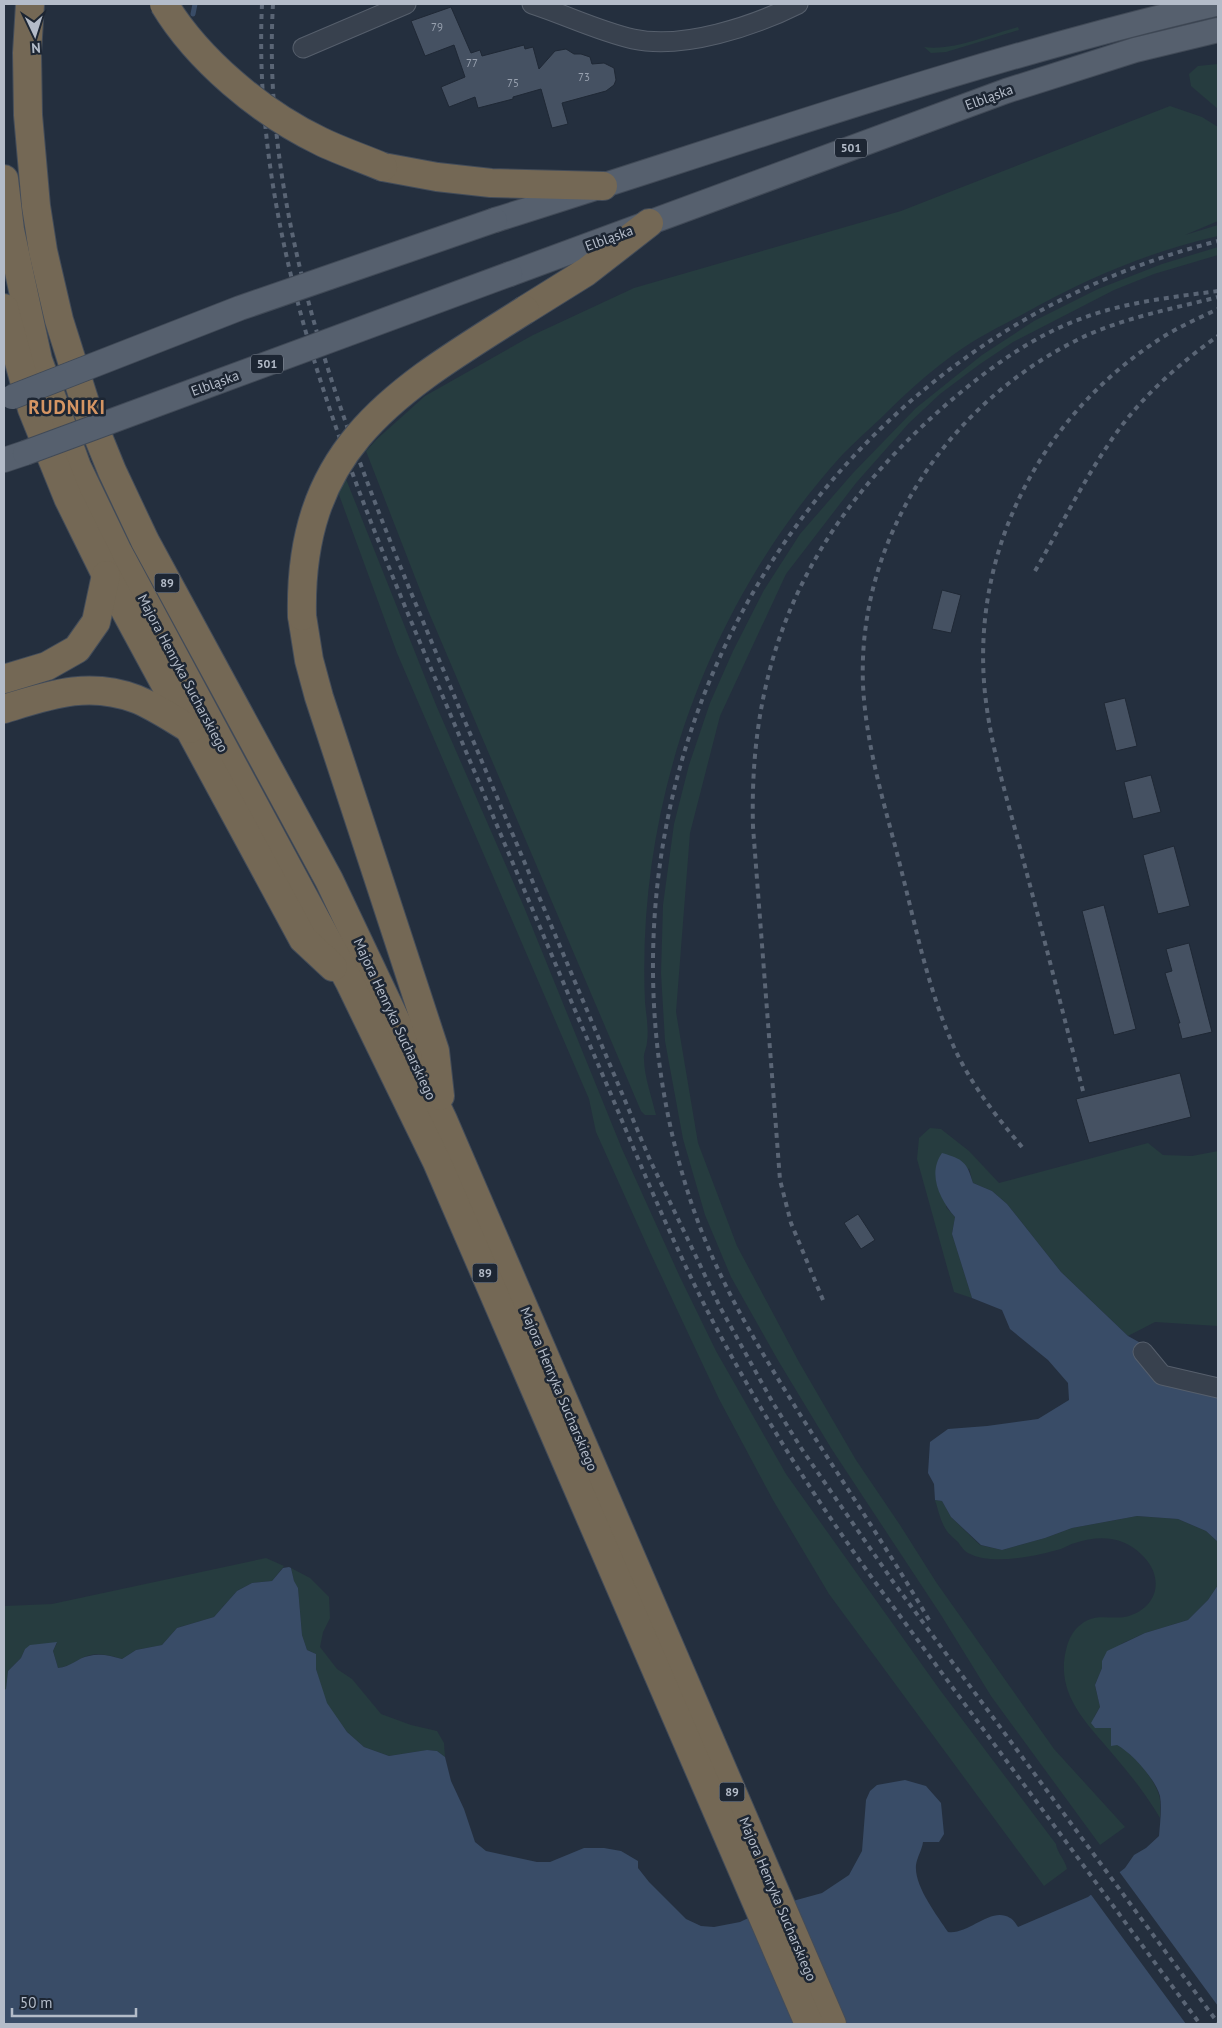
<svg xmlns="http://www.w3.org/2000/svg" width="1222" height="2028" viewBox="0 0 1222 2028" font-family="'PT Sans',sans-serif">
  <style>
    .green { fill: #263c3f }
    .water { fill: #394c67 }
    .pier { fill: #242f3e }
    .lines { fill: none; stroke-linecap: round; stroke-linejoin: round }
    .stream { stroke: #394c67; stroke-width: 5 }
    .building { fill: #455162; stroke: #1f2835 }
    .minor-casing { stroke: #565f6c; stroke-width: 21 }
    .major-casing { stroke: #414a57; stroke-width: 26 }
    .highway-casing { stroke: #434c59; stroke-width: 30 }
    .minor { stroke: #38414e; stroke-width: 19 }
    .major { stroke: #56606e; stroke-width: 24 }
    .highway { stroke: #746855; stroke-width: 28 }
    .rail { stroke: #5a6575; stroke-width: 4; stroke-dasharray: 5 5; stroke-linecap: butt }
    .major-bridge-casing { stroke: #414a57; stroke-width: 26; stroke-linecap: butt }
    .highway-bridge-casing { stroke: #434c59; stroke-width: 30; stroke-linecap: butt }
    .major-bridge { stroke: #56606e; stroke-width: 24 }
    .highway-bridge { stroke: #746855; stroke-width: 28 }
    .labels { text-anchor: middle; stroke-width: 5; stroke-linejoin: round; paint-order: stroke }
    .number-label { font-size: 11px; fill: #98a1af }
    .shield { fill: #1d2633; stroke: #878f9c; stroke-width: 1 }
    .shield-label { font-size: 12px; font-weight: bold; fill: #b4bcc9 }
    .street-label { font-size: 14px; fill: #b4bcc9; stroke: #1d2633 }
    .district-label { font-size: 19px; font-weight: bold; letter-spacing: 1px; fill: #d59563; stroke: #1d2633 }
  </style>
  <rect width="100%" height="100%" fill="#242f3e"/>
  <g class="green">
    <path d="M1018,27L1019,30L946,52L931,53L924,47C954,51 988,35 1018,27Z"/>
    <polygon points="1218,64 1218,109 1191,86 1189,74 1198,66"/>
    <path d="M1170,106L1202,117L1218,127V221L1185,235L1218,225V236C1151,251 1085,279 1025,313C1003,325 980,336 960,350C931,370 905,394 881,418C868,430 855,442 843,454C709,601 636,803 645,1002C646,1014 649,1030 647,1042C647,1048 643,1053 644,1059C644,1076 652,1098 656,1115H645L641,1111L427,608L366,451L377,439L425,396L533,335L634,288L901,211Z"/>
    <polygon points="1218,247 1218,255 1154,274 1114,290 1013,342 980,364 940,394 909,423 856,483 786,574 720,716 690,833 676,1012 698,1143 737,1246 799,1362 856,1460 900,1525 936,1582 1054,1749 1125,1827 1100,1845 991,1696 941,1615 831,1448 779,1362 731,1277 705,1215 683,1139 665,1041 661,973 663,905 674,824 689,765 710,703 733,651 764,590 800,534 853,473 916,408 982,355 1034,321 1098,289 1162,264"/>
    <path d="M346,479L436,705L524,907L622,1149L679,1275L716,1351L786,1474L940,1690L1056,1844C1057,1853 1065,1859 1067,1869L1044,1886L829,1594L773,1500L719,1399L650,1252L596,1132L589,1099L397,653L338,492Z"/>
    <polygon points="930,1128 941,1129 969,1151 999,1183 1148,1143 1163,1155 1192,1156 1218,1151 1218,1326 1155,1322 1128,1336 1061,1272 1007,1204 992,1191 973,1183 969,1168 946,1207 955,1217 952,1234 972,1298 954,1292 917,1159 919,1138"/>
    <path d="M935,1500L942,1501L951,1517L980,1545L1002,1550L1045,1538L1072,1528L1137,1516L1178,1519L1206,1531L1218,1542V1585L1208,1600L1188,1620L1145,1633L1123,1643L1102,1661V1668L1095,1685L1100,1707L1094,1717L1096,1728H1111L1117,1745C1133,1753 1154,1778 1159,1795C1161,1802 1160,1811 1160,1818C1146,1794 1129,1773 1111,1752C1084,1720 1054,1692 1067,1646C1070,1635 1077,1625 1088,1620C1100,1614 1116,1620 1129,1616C1158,1607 1164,1578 1144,1557C1124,1536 1100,1535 1075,1543C1070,1544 1066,1547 1061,1549C1036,1556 992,1566 968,1553C964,1551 961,1546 958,1542C954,1538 948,1534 945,1528C940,1520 938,1509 935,1500Z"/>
    <path d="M266,1558L284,1566L272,1581L252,1583L237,1591L214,1617L177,1628L162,1645L136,1650L122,1659C111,1656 98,1652 87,1656C76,1660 70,1667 58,1668L53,1651L57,1643L25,1649L21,1658L8,1671L6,1689L4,1690V1606L52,1604Z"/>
    <polygon points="291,1568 310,1578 329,1597 330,1618 323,1632 320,1647 337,1669 352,1679 381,1714 411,1725 437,1731 444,1743 445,1757 437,1751 427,1750 389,1756 364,1747 347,1732 326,1703 316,1669 316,1654 307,1650 302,1635 298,1588 294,1582"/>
  </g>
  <g class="water">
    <path d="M942,1153C963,1159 967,1162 973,1183L992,1191L1007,1204L1061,1272L1128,1336L1146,1346L1163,1378L1218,1391V1542L1206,1531L1178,1519L1137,1516L1072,1528L1045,1538L1002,1550L981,1545L951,1517L942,1501L935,1500L934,1484L928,1473L930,1442L948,1429L987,1426L1038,1419L1069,1400L1068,1383L1048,1360L1010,1329L1002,1310L972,1298L952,1234L955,1217C940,1200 927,1174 942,1153Z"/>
    <path d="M289,1567L291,1568L294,1581L298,1588L302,1635L307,1650L316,1654V1669L327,1703L347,1732L364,1747L389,1756L427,1750L437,1751L445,1757L451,1781L464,1809L475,1842L486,1851L537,1862H550L584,1848H604L621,1851L638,1861V1868L649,1882L686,1919L701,1926L714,1927L740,1922L771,1907L822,1893L849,1875L862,1851L866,1800L870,1791L877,1785L905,1780L926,1786L941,1803L944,1834L939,1842H923C922,1850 917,1857 916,1865C914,1886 937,1915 948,1932C969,1935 991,1906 1010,1918C1013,1919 1016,1924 1018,1927L1088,1897L1125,1868L1134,1855L1146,1848L1159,1836C1160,1824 1162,1808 1160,1796C1156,1780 1132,1753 1117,1745L1111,1746V1728H1095L1091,1723L1100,1707L1095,1685L1102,1668V1661L1107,1651L1145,1633L1188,1620L1208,1600L1218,1585V2024H4V1690L6,1689L8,1671L21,1658L25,1649L30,1645L57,1642L53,1651L58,1668C71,1667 77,1658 89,1656C100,1653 111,1656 122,1659L136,1650L162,1645L177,1628L214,1617L237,1591L252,1583L272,1581L283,1568Z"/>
  </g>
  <polygon class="pier" points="1118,1870 1218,2006 1218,2024 1186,2024 1089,1892"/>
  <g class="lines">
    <polyline class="stream" points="193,14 195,4"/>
  </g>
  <g class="building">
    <polygon points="451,7 471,53 480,50 482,56 524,45 525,49 533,47 539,69 555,51 566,49 574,54 581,54 590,57 592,64 604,63 614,68 616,80 614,85 606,91 562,103 568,124 552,128 541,89 513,97 513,99 478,108 475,97 449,107 441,87 465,77 454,45 425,56 411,21"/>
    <polygon points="942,590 961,595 951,633 932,629"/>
    <polygon points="1125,698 1137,746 1116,751 1104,703"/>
    <polygon points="1151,775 1161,812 1133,819 1124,782"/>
    <polygon points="1174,846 1190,906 1158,914 1143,855"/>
    <polygon points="1104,905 1136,1029 1114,1035 1082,911"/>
    <polygon points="1189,943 1212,1032 1182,1039 1178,1023 1180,1023 1165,973 1172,971 1166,949"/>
    <polygon points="1180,1073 1191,1117 1089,1143 1076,1099"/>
    <polygon points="858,1214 875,1240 861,1249 844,1223"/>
  </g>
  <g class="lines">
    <defs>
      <g id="minor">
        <path d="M532,4C566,15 598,31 633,39C683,50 754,26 798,4"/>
        <polyline points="303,48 406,4"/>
        <polyline points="1143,1352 1162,1375 1218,1388"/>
      </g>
      <g id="major">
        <path d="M495,220C734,145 971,61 1215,4"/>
        <polyline points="510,274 1006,91 1135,50 1218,30"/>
        <polyline points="4,460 25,453"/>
      </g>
      <g id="highway">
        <polyline points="30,4 27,53 28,115 36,206 43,251 59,320 88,412 112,471 145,541 329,880 443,1120 832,2024"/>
        <polyline points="383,167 437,177 491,183 603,186"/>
        <polyline points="4,179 10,230 38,360 77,467 118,552 349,981 437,1162 809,2024"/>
        <polyline points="4,308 32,409 68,498 106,575 303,939 333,967"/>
        <polyline points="525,310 586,272 649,223"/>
        <polyline points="302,616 309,660 319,697 435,1051 440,1096"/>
        <polyline points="4,679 47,666 77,649 96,622 106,575"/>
        <path d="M4,709C50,695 88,681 136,699C154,706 173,719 190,729"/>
      </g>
    </defs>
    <use href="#minor" class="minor-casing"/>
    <use href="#major" class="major-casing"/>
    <use href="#highway" class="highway-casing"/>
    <use href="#minor" class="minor"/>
    <use href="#major" class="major"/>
    <use href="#highway" class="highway"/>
    <g class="rail">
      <path d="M262,4C252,223 333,434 416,633C446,704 476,775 506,847C541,929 575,1011 610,1092C641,1166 672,1241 708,1312C757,1407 813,1496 875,1582L1200,2024"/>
      <path d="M273,4C259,247 369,492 461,712C524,861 587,1010 650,1160L720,1307L773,1403L803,1451L894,1583L1218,2023"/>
      <path d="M1035,571C1060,528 1082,483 1110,442C1138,400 1177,365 1218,336"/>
      <path d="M1083,1091C1062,1009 1041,926 1019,844C1005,791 988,737 984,682C974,541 1047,409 1166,335C1183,325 1201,317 1218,309"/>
      <path d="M1022,1147C995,1115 970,1083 953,1045C928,989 916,928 901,869C886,809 866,748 863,685C857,537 949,403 1079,339C1122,318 1172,309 1218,297"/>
      <path d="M823,1300L791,1223L780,1180L753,827C748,648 814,519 948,403C988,369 1032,336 1083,318C1126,302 1173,297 1218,291"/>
      <path d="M929,1620C889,1551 844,1484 801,1416C758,1347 717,1280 691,1202C555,788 796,348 1218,241"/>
    </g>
    <defs>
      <g id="major-bridge">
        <polyline points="12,397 240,308 495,220"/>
        <polyline points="25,453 510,274"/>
      </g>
      <g id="highway-bridge">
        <path d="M164,4C197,59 261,113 320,141C340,151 362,158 383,167"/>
        <path d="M302,616C298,445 397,391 525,310"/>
      </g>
    </defs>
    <use href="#major-bridge" class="major-bridge-casing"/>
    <use href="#highway-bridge" class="highway-bridge-casing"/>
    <use href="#major-bridge" class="major-bridge"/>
    <use href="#highway-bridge" class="highway-bridge"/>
  </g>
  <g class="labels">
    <g class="number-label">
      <text x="437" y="31">79</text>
      <text x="472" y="67">77</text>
      <text x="584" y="81">73</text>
      <text x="513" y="87">75</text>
    </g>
    <g class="shield">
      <rect x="835" y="138.5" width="32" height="19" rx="4"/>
      <rect x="251" y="354.5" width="32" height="19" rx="4"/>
      <rect x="154.5" y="573.5" width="25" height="19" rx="4"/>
      <rect x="472.5" y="1263.5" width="25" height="19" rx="4"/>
      <rect x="719.5" y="1782.5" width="25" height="19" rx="4"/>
    </g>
    <g class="shield-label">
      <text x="851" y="152">501</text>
      <text x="267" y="368">501</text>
      <text x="167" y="587">89</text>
      <text x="485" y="1277">89</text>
      <text x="732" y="1796">89</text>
    </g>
    <g class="street-label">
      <text transform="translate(989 97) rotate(-20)" y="5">Elbląska</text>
      <text transform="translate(609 238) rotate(-20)" y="5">Elbląska</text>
      <text transform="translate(215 383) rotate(-20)" y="5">Elbląska</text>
      <text transform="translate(183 673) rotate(62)" y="5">Majora Henryka Sucharskiego</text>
      <text transform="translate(395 1019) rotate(65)" y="5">Majora Henryka Sucharskiego</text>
      <text transform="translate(559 1389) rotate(67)" y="5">Majora Henryka Sucharskiego</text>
      <text transform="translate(778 1899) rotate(67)" y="5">Majora Henryka Sucharskiego</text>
    </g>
    <g class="district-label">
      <text x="67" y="414">RUDNIKI</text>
    </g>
  </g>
  <rect width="1222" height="2028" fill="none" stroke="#b4bcc9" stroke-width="10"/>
  <g transform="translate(35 35) rotate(176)" stroke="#1d2633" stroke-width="4" paint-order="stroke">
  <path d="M0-4L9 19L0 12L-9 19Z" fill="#b4bcc9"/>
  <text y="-8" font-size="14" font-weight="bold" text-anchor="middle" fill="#b4bcc9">N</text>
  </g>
  <path d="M12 2008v8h124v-8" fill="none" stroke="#b4bcc9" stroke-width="2.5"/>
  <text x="20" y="2008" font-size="15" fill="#b4bcc9" stroke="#1d2633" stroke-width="4" paint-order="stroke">50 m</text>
</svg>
